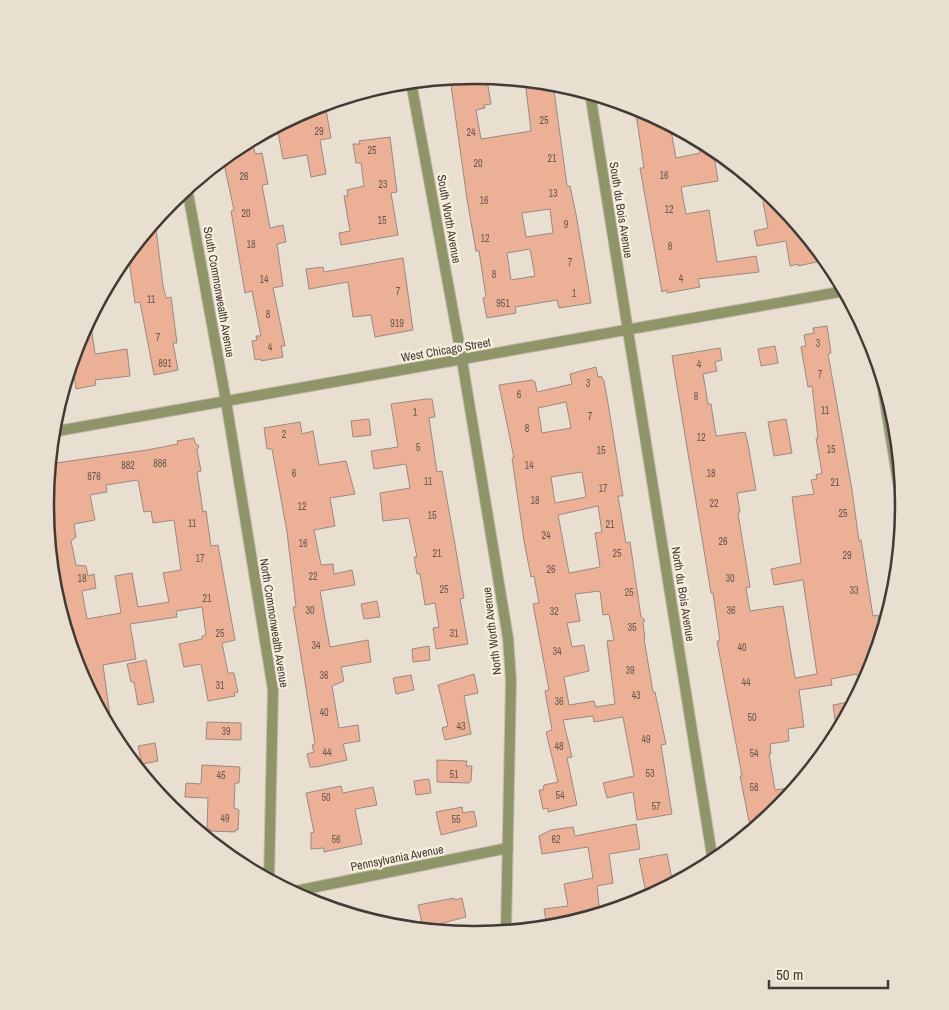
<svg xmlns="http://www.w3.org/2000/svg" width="949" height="1010" viewBox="0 0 949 1010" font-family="'Archivo Narrow',sans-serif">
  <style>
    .building { fill: #ebb096; stroke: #9b8982; fill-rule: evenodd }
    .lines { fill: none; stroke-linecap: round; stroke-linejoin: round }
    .minor-casing { stroke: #c4bbae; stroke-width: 12 }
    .minor { stroke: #909569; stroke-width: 10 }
    .labels { text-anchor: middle; stroke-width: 4.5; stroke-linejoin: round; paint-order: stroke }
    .number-label { font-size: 10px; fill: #6b594d }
    .street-label { font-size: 12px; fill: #403c35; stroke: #f7eddd }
    .rim { fill: none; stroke: #403c35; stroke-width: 2.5 }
  </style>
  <rect width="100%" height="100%" fill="#e9dfd0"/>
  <g class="building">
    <path d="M487,80L491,104L484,105L485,108L476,110L481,139L531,131L525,80L553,83L567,186H570L576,214L591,303L559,308L557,300L515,307L516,313L487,318L483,298L486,297L479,251H476L467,199L451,85ZM550,209L553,233L526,237L522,213ZM530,249L535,276L511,280L507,253Z"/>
    <polygon points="325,104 331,138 320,140 326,174 311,177 307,155 283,159 277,128 292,125 291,119 310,108"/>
    <polygon points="635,107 670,125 676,158 700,153 698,140 713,148 718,181 681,187 686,214 709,210 717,262 756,256 759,272 698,279 700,287 667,293 667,290 662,292 640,168 644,168"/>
    <polygon points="390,137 397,192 391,193 398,235 341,245 339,233 350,231 344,196 348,196 347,190 364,186 361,163 356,163 353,144 360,144 359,141"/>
    <polygon points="252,139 255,154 262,153 268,184 262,185 270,228 283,225 286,242 277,244 283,286 273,288 285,346 281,346 283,357 261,361 261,359 255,360 252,341 257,340 256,336 261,336 252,291 245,293 231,211 234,210 223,159 236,148"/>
    <polygon points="772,197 778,202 826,260 798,266 798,264 790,266 786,241 757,246 754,231 768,228 763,202 764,198"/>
    <polygon points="155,221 163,286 166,298 171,297 177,343 173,343 178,370 154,375 140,302 135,303 128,253"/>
    <polygon points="403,258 413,330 375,337 371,315 353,317 348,282 309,289 306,269 323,267 324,272"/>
    <polygon points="90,318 95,354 127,349 130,376 95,380 96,385 76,389 72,361 78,340"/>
    <polygon points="827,326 831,353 828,354 852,490 859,541 861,540 873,616 878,615 881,637 871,670 860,691 857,674 831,679 832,685 799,690 804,727 788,729 789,741 770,744 771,754 769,754 775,790 796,787 778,809 751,831 740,776 742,776 717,641 720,641 713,593 711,593 672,356 720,348 722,360 715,362 717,371 703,374 708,404 711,404 716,436 745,432 748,444 756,490 737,493 740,512 738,513 750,587 746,588 750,611 783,606 795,678 817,674 803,580 774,585 771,569 801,563 792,497 814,494 811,480 817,479 816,475 822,473 816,438 818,438 812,386 808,387 801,347 806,346 804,335 814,333 813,328"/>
    <polygon points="775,346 778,363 761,366 758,349"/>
    <path d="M596,367L598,377L601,376L604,381L608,403L623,496H618L626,543L630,542L641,617L645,620L643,623L645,639H644L653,692H655L666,744L661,745L672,814L637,820L633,792L607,798L603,783L634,776L623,717L594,722L593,716L563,720L572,757L567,758L577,805L548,812V808L543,809L539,790H543L544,785L558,782L546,732L552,730L545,691L549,690L533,604L539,603L534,576L531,577L524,541L512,458H514L499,385L532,380L535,382L537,392L572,384L570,374ZM566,402L571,428L542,433L538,408ZM582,472L586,497L555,503L551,477ZM598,506L602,532L595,533L600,567L569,573L558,515ZM600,591L603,615L609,614L614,640L607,641L615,704L596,707L594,701L569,705L564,677L589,671L584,645L572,647L567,623L580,621L575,594Z"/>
    <polygon points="426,399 432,399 435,417 429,418 437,472 442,471 454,539 464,598 460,599 468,644 436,649 433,628 439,627 435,603 425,605 420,574 417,574 414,557 417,557 409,518 383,521 380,493 410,488 406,464 374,469 371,451 398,447 391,404"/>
    <polygon points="369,419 371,435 353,437 351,421"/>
    <polygon points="786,419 792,453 774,456 768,422"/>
    <polygon points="300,422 302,434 313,431 319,465 346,461 355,494 330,498 335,526 314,530 321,565 333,564 334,574 352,570 355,585 320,591 330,647 368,640 371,662 341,667 344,681 332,686 339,728 358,725 360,741 343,744 347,760 316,767 310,767 307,754 314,752 312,745 315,744 293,607 296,607 287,532 272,449 267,449 264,428"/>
    <path d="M194,438L195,443L199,446L197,450L201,471L197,472L203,512L206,511L211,546L218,545L235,640L222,643L228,673H234L238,692L234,693L235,696L208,701L201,664L184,667L179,644L202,639V636L206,635L202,607L176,611L177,617L130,624L136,659L103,665L112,730H110L78,669L53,589L52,574L54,572L50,545L52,544L45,505L49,464L147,450L178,444L177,441ZM138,480L144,512L151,511L153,523L174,520L181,570L163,573L169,602L138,607L132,573L115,576L121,613L87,619L82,591L96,588L94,574L88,576L86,566L76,565L71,541L76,537L74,524L95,520L90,495L107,492L106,485Z"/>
    <polygon points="377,601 380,617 364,619 361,604"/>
    <polygon points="429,646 430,660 413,662 412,649"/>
    <polygon points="146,660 154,702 138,705 134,682 131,682 127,664"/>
    <polygon points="474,674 478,693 464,696 471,734 445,740 442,728 448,726 438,685"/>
    <polygon points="411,675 414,690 396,694 393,678"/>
    <polygon points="854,701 853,703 837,733 833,705"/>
    <polygon points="207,722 241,723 241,740 206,739"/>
    <polygon points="155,743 158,761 142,764 138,746"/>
    <polygon points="437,760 467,761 466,766 472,766 471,781 469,783 437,782"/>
    <polygon points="202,765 240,767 239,783 235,783 234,808 239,810 238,830 235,830 235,832 210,831 210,829 207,829 208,798 185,797 186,783 201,784"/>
    <polygon points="429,779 431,793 416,795 414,781"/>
    <polygon points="341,786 343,793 373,787 377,805 355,809 362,844 324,852 324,848 311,849 311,833 314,832 306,793"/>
    <polygon points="462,807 463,813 474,811 477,826 441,835 436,812"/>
    <polygon points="636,824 640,849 609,854 613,883 597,886 600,914 558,926 547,927 544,909 568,906 564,884 593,878 588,847 542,854 539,836 551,830 573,827 575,836"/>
    <polygon points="667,854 673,884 647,897 639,859"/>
    <polygon points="454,898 455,900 462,898 466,917 423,928 418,905"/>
  </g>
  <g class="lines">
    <defs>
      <g id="minor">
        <polyline points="411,82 462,360 508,638 511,680 506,931"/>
        <polyline points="590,93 713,862"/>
        <polyline points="187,188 226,401 273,690 269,880"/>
        <polyline points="879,365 903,513"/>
        <polyline points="52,432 845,291"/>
        <polyline points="291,892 508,848"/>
      </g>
    </defs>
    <use href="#minor" class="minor-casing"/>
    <use href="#minor" class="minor"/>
  </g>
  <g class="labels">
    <g class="number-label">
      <text x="544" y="124">25</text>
      <text x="319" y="135">29</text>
      <text x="471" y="136">24</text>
      <text x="372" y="154">25</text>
      <text x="552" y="162">21</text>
      <text x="478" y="167">20</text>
      <text x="664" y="179">16</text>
      <text x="244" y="180">26</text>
      <text x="383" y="188">23</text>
      <text x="553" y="197">13</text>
      <text x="484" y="204">16</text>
      <text x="669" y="213">12</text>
      <text x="246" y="217">20</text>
      <text x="382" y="224">15</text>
      <text x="566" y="228">9</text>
      <text x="485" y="242">12</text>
      <text x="251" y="248">18</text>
      <text x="670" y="250">8</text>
      <text x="570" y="266">7</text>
      <text x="494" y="278">8</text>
      <text x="681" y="282">4</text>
      <text x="264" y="283">14</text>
      <text x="398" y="295">7</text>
      <text x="574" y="297">1</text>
      <text x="151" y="303">11</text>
      <text x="503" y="307">951</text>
      <text x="268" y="318">8</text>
      <text x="397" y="327">919</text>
      <text x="158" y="341">7</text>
      <text x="818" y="347">3</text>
      <text x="270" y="351">4</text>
      <text x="165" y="367">891</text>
      <text x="699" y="368">4</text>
      <text x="820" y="378">7</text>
      <text x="588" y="387">3</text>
      <text x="519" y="398">6</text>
      <text x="696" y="400">8</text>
      <text x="825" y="414">11</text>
      <text x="415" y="416">1</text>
      <text x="590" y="420">7</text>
      <text x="527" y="432">8</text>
      <text x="284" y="438">2</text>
      <text x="701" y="441">12</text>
      <text x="418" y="451">5</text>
      <text x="831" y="453">15</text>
      <text x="601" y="454">15</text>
      <text x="160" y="467">886</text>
      <text x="128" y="469">882</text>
      <text x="529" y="469">14</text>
      <text x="294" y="477">6</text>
      <text x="711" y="477">18</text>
      <text x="94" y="480">876</text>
      <text x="428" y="485">11</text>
      <text x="835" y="486">21</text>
      <text x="603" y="492">17</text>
      <text x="535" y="504">18</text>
      <text x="714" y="507">22</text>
      <text x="302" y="510">12</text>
      <text x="843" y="517">25</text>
      <text x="432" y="519">15</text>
      <text x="192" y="527">11</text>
      <text x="610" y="528">21</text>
      <text x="546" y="539">24</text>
      <text x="723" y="545">26</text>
      <text x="303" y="547">16</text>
      <text x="437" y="557">21</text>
      <text x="617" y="557">25</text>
      <text x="847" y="559">29</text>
      <text x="200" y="562">17</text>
      <text x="551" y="573">26</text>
      <text x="313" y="580">22</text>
      <text x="82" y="582">18</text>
      <text x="730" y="582">30</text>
      <text x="444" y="593">25</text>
      <text x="854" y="594">33</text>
      <text x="629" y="596">25</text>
      <text x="207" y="602">21</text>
      <text x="310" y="614">30</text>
      <text x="731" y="614">36</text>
      <text x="554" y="615">32</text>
      <text x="632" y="631">35</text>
      <text x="220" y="637">25</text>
      <text x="454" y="637">31</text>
      <text x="316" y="649">34</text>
      <text x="742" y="651">40</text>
      <text x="557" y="655">34</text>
      <text x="630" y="674">39</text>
      <text x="324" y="679">36</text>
      <text x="746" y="686">44</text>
      <text x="220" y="689">31</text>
      <text x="636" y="699">43</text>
      <text x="559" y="705">36</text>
      <text x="324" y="716">40</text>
      <text x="752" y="721">50</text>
      <text x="461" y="730">43</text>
      <text x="226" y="735">39</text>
      <text x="646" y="743">49</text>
      <text x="559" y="750">48</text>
      <text x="327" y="756">44</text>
      <text x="754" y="757">54</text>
      <text x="650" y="777">53</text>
      <text x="454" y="778">51</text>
      <text x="221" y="779">45</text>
      <text x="754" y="791">58</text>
      <text x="560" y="799">54</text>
      <text x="326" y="801">50</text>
      <text x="656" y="810">57</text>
      <text x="225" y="822">49</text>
      <text x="456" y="823">55</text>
      <text x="336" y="843">56</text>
      <text x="556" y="843">62</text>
    </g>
    <g class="street-label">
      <text transform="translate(621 210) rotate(81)" y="4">South du Bois Avenue</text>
      <text transform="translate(449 219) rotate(80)" y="4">South Worth Avenue</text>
      <text transform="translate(219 292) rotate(80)" y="4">South Commonwealth Avenue</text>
      <text transform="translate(446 350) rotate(-10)" y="4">West Chicago Street</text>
      <text transform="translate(683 594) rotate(81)" y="4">North du Bois Avenue</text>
      <text transform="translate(274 623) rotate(81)" y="4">North Commonwealth Avenue</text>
      <text transform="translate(492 631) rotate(-97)" y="4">North Worth Avenue</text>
      <text transform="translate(397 858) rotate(-11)" y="4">Pennsylvania Avenue</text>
    </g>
  </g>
  <path d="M0 0H949V1010H0ZM474 84H475A420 420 0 0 1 895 504V506A420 420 0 0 1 475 926H474A420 420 0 0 1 54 506V504A420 420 0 0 1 474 84Z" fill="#e8dfd0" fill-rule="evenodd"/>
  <path class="rim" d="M474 84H475A420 420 0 0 1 895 504V506A420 420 0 0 1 475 926H474A420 420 0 0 1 54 506V504A420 420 0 0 1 474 84Z"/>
  <path d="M769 980v8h119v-8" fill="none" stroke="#403c35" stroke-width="2.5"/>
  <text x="776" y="980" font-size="15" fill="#403c35" stroke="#f7eddd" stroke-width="4" paint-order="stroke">50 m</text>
</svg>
